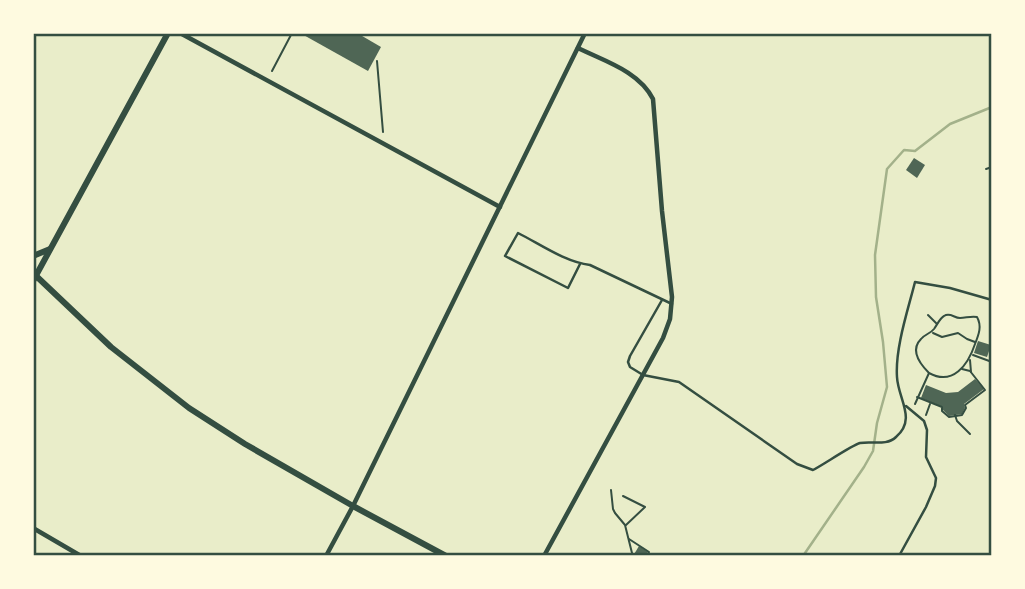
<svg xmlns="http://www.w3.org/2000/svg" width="1025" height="589" viewBox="0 0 1025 589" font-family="'Roboto Condensed',sans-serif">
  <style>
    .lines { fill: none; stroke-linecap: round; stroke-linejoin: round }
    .stream { stroke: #a3b18a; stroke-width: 2.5 }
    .building { fill: #4f6655 }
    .path { stroke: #344e41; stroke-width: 2 }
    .service { stroke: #344e41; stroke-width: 2.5 }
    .minor { stroke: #344e41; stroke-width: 4.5 }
    .tertiary { stroke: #344e41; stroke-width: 6 }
    .neatline { fill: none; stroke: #344e41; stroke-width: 2.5 }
  </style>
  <rect width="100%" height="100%" fill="#e9edc9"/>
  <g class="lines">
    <polyline class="stream" points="803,556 864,467 873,451 877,423 887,387 883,342 876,297 875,255 887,169 904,150 915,151 950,124 992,107"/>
  </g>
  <g class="building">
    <polygon points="300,33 357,33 381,47 368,71"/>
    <polygon points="914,158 925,165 917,178 906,170"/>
    <polygon points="978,341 991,345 987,357 974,353"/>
    <polygon points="975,379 984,389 964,404 965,408 962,414 949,416 943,410 943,407 921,398 926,385 946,393 958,392"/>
    <polygon points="639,546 648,552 645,556 633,556"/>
  </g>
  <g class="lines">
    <g class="path">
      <polyline points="377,61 383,132"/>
      <polyline points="272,71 292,33"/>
      <polyline points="986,169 992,167"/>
      <polyline points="928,315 937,324"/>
      <polyline points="933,333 942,337 958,333 967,339 975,342"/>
      <polyline points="973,355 992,362"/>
      <polyline points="970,360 971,372"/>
      <polyline points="917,397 942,407 942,411 949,417 962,415 966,408 965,405 985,390 970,371 962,369"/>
      <path d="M915,404L929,373C953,386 968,365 975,344C979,334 982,326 977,317C970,316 966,318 960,318C954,318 950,312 944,316C940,318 937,325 934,329C930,334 925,334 921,339C910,350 920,364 929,373"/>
      <polyline points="926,415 930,404"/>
      <polyline points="955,415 957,421 970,434"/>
      <polyline points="611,490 613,509 615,513 625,525 632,553 630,556"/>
      <polyline points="623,496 645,507 626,525"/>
      <polyline points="629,539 649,552 647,556"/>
    </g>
    <g class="service">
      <path d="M580,264L568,288L505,256L518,233C540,244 565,262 590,265L672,304"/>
      <path d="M662,300L630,356L628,362L630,367L643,375L679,382L797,464L813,470C823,465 852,445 860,443C872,441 887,446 896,437C917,419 898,399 897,377C895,348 908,310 915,282L950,288L992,300"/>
      <polyline points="899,556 926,507 935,486 936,478 926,457 927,430 924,421 906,406"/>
    </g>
    <g class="minor">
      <polyline points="180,33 500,207"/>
      <polyline points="33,528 81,556"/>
      <polyline points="326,556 353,506 585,33"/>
      <path d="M544,556L663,338L670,319L672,297L662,211L653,99C639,71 604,61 578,48"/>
    </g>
    <g class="tertiary">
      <polyline points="33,256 50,249"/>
      <polyline points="33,273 111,347 189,408 245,444 353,506 446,556"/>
      <polyline points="33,281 168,33"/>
    </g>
  </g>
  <rect width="1025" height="589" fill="none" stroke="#fefae0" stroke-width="70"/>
  <rect x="35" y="35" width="955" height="519" class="neatline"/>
</svg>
